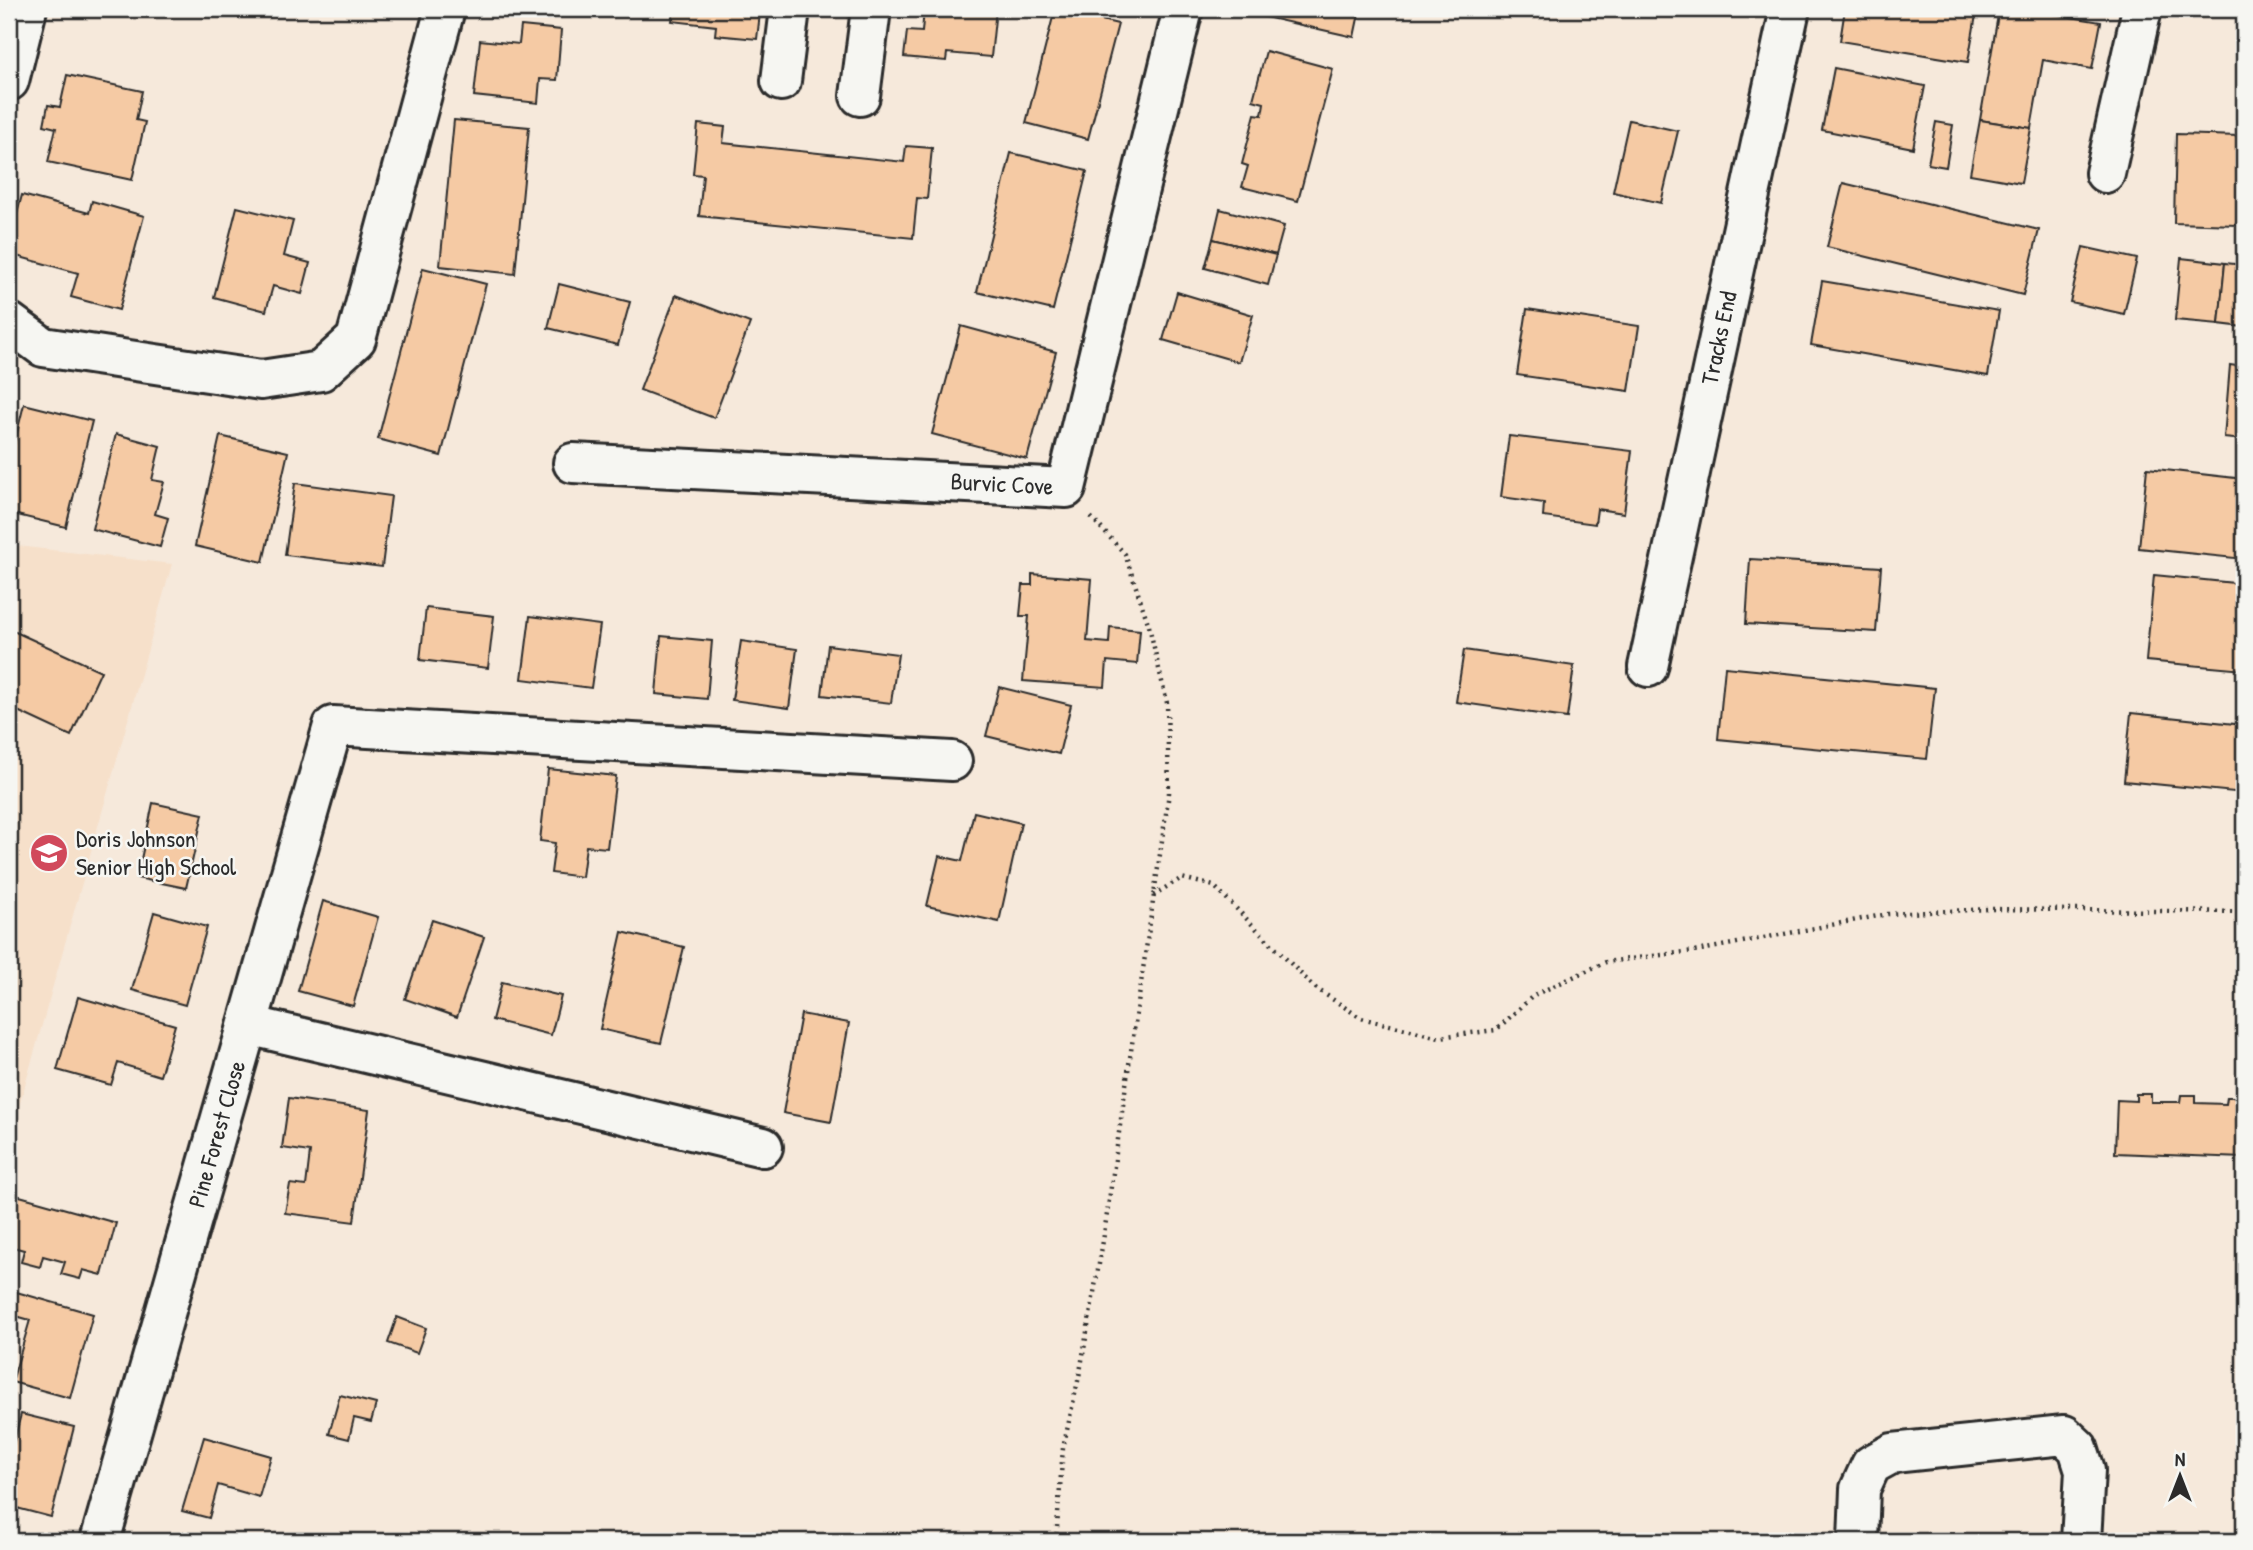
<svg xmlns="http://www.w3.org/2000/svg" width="2253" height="1550" viewBox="0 0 2253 1550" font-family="'Patrick Hand',sans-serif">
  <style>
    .built { fill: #f6e0ca }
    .building { fill: #f5caa4; stroke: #2b2b2b; stroke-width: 2 }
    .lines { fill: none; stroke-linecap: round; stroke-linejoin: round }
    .minor-casing { stroke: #2b2b2b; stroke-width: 44 }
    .path { stroke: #2b2b2b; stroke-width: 4.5; stroke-dasharray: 2 5; stroke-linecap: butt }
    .minor { stroke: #f6f6f2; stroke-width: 38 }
    .labels { text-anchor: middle; stroke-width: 5; stroke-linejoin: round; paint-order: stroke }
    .street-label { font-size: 24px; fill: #2b2b2b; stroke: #f6f6f2 }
    .poi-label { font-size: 24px; fill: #2b2b2b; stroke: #f6f6f2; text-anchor: start }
  </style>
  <rect width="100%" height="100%" fill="#f6e9db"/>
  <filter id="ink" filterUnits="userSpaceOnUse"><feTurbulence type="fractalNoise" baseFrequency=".0143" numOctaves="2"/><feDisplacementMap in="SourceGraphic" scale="14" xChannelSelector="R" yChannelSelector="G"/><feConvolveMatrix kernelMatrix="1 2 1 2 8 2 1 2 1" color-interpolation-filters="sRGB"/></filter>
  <g filter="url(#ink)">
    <polygon class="built" points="9,545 172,564 9,1142"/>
    <g class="building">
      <polygon points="674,9 745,9 745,11 760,13 757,39 715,35 716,26 672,21"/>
      <polygon points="924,9 996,9 991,57 947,53 946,61 904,57 907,31 922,32"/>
      <polygon points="1055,9 1118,24 1088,139 1026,123"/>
      <polygon points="1230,9 1360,9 1354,37"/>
      <polygon points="1845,9 1977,9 1968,62 1840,41"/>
      <polygon points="1999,9 2023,9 2101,22 2092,69 2043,60 2031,128 1980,120"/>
      <polygon points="521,26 561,30 557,80 540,79 538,103 474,96 480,40 519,44"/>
      <polygon points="1266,51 1333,69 1298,201 1242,187 1248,166 1242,164 1255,114 1262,115 1264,103 1253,100"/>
      <polygon points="1834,68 1925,86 1913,148 1822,130"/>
      <polygon points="67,75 142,91 136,120 145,122 132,180 48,162 56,128 44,125 48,105 60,107"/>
      <polygon points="454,120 529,127 515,274 440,266"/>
      <polygon points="1629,120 1678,131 1661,203 1613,192"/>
      <polygon points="1980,120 2031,128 2021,183 1970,174"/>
      <polygon points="1936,122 1953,125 1946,167 1928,164"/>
      <polygon points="698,124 725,127 723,143 904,162 906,146 932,148 927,199 917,198 913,238 699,216 703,175 693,174"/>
      <polygon points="2176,134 2239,136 2239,140 2244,140 2244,174 2239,174 2237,225 2174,223"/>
      <polygon points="1011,153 1087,171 1053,310 977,292"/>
      <polygon points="1843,183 2039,230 2023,295 1827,247"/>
      <polygon points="22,195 89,213 92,201 144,216 119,310 71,297 78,273 9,254 9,244"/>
      <polygon points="237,207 293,221 284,256 310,263 302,294 273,286 266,311 214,297"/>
      <polygon points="1220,209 1284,226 1276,255 1213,239"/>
      <polygon points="1213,239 1276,255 1268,285 1205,268"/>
      <polygon points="2083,247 2137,259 2124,314 2070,302"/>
      <polygon points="2181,258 2225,263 2219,324 2175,320"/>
      <polygon points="2225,263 2244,265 2244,327 2219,324"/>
      <polygon points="423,268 486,284 441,456 378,439"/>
      <polygon points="1822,281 1999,311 1988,376 1811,345"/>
      <polygon points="559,284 630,302 618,345 548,328"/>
      <polygon points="1177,292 1253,315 1239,362 1163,340"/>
      <polygon points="676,295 750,323 714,418 640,390"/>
      <polygon points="1527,309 1639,326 1629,391 1517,375"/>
      <polygon points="961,326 1056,352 1027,459 932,434"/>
      <polygon points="2230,365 2244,367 2244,440 2224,438"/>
      <polygon points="24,404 92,421 66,527 9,513 9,466"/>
      <polygon points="116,434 160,446 152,480 164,482 155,514 168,518 160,547 92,529"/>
      <polygon points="220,436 288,452 263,562 195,546"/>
      <polygon points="1509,436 1632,451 1624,513 1597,509 1595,524 1543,517 1544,503 1501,497"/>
      <polygon points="2147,468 2244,479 2244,559 2139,548"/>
      <polygon points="295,483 391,496 382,567 285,555"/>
      <polygon points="1750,559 1881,567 1876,632 1746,624"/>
      <polygon points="1032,574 1092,579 1087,641 1109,643 1110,627 1140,630 1137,664 1107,661 1105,687 1023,681 1029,616 1020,616 1023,585 1032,585"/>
      <polygon points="2154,575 2244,584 2244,670 2146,661"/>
      <polygon points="426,608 494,616 488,668 420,660"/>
      <polygon points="530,616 600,625 591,688 522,679"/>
      <polygon points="9,629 101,671 71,736 9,707"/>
      <polygon points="661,636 712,641 707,699 656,694"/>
      <polygon points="741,641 797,649 789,708 732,700"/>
      <polygon points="828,645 898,654 891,703 822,695"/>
      <polygon points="1464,650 1574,666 1567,718 1456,702"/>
      <polygon points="1725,667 1935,688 1927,759 1718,739"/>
      <polygon points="999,687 1071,705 1059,754 986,736"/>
      <polygon points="2131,713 2244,725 2244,793 2124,781"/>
      <polygon points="548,769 616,776 607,848 586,846 582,877 551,873 555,843 540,841"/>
      <polygon points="153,803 203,814 186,888 137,878"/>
      <polygon points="974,812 1021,823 999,922 927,906 939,856 962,861"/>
      <polygon points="323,901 378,917 353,1006 298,991"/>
      <polygon points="154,912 207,927 185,1005 132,990"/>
      <polygon points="432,920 484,937 457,1017 405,999"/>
      <polygon points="622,932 684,947 661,1043 600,1029"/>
      <polygon points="502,982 561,996 551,1035 492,1020"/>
      <polygon points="78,997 175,1025 160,1076 118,1063 111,1085 57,1070"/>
      <polygon points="801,1014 849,1023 831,1122 783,1113"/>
      <polygon points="2136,1094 2151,1094 2151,1102 2180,1102 2181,1095 2195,1095 2195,1103 2226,1104 2227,1097 2242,1097 2242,1104 2244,1104 2244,1158 2115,1153 2117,1100 2136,1101"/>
      <polygon points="289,1098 369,1110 354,1222 285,1213 290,1184 306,1186 310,1152 282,1148"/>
      <polygon points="16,1195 116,1223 102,1275 83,1270 80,1279 61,1274 65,1262 43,1256 40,1267 21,1262 24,1250 9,1246 9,1221"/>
      <polygon points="13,1291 93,1314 70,1398 12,1382 30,1320 9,1314"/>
      <polygon points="397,1317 426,1328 417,1353 388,1343"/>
      <polygon points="340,1395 376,1404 371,1422 354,1418 349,1439 329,1434"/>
      <polygon points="21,1414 74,1427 51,1517 9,1506 9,1461"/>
      <polygon points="204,1437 271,1456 259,1497 218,1485 209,1518 182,1511"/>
    </g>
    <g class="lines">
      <defs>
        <g id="minor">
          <polyline points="9,81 27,9"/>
          <polyline points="781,81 790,9"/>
          <polyline points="860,96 871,9"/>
          <polyline points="2105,173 2142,9"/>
          <polyline points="9,322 43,347 261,380 321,371 356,339 445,9"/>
          <polyline points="573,463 1066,488 1183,9"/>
          <polyline points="1648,667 1790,9"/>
          <polyline points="248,1025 763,1147"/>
          <polyline points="100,1541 333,726 952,761"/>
          <polyline points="1858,1541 1860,1489 1871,1465 1893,1453 2064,1435 2078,1448 2085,1470 2081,1541"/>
        </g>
      </defs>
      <use href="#minor" class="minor-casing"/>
      <g class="path">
        <polyline points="1153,895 1182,878 1214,886 1314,987 1361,1018 1439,1037 1496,1030 1534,995 1606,962 1701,950 1888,914 1989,909 2244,912"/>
        <polyline points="1056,1541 1063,1448 1080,1372 1103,1241 1169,793 1167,703 1149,626 1125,554 1089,515"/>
      </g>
      <use href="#minor" class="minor"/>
    </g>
  </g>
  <defs>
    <symbol id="school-disc" viewBox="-11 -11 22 22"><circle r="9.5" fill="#d1495b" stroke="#f6f6f2"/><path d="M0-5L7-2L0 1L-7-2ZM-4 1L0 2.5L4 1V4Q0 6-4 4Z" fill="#fff"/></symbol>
  </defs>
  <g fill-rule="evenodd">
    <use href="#school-disc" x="27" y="831" width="44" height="44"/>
  </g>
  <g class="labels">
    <g class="street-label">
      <text transform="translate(1719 338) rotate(-78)" y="8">Tracks End</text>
      <text transform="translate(1002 484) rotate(3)" y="8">Burvic Cove</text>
      <text transform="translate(217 1134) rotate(-74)" y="8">Pine Forest Close</text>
    </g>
    <g class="poi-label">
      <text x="76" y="847">Doris Johnson<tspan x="76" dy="28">Senior High School</tspan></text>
    </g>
  </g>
  <rect width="2253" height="1550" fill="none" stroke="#f6f6f2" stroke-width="35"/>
  <rect x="18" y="18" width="2218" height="1515" fill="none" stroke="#2b2b2b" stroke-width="2.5" filter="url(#ink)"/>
  <g transform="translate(2180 1476)" stroke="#f6f6f2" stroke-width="5" paint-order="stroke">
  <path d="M0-5L12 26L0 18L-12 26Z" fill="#2b2b2b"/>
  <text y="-10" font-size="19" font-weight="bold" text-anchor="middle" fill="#2b2b2b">N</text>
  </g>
</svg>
